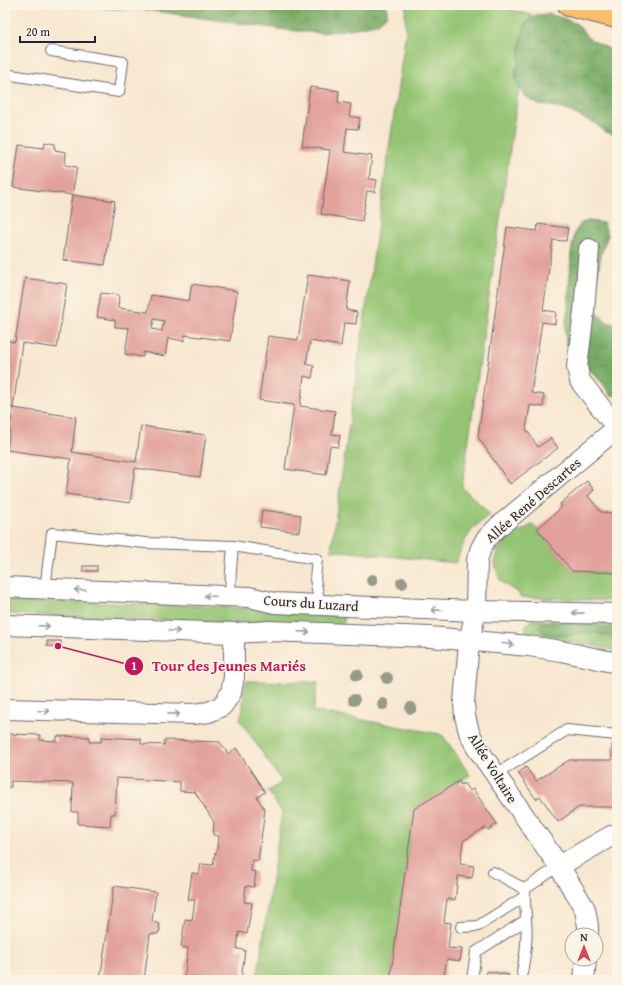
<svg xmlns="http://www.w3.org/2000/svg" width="622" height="985" viewBox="0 0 622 985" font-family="'Gentium Book Plus',serif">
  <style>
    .green { fill: #94c473; stroke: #5b7357 }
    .forest { fill: url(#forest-crowns); stroke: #4c6650 }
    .building { fill: #e2a29b; fill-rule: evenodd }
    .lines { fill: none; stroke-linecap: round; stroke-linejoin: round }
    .lane-casing { stroke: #6d676f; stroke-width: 12 }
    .street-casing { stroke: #6d676f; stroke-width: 22 }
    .highway-casing { stroke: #6d676f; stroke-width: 24 }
    .lane { stroke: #fff; stroke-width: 10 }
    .street { stroke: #fff; stroke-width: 20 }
    .highway { stroke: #fabe6d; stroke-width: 22 }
    .tree { fill: #989a89 }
    .oneway { stroke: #9c9ca7 }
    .labels { text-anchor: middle; stroke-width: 3; stroke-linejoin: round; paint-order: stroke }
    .street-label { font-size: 14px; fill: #22223b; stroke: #fcf5e5 }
    .leader { fill: none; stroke: #c2185b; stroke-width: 1.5 }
    .callout-dot { fill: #c2185b; stroke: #fcf5e5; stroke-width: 1.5 }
    .mark-label { font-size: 12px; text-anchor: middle; font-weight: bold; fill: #fff }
    .callout-label { font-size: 15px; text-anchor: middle; font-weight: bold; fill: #c2185b; stroke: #fcf5e5; stroke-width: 3; stroke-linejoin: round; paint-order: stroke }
  </style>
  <defs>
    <pattern id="forest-crowns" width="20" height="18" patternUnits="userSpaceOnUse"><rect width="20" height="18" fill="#77aa65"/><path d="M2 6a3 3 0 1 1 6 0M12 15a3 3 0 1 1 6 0" fill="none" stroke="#618a54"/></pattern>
  </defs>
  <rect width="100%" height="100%" fill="#fcf5e5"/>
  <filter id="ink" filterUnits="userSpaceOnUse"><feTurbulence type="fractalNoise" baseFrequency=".025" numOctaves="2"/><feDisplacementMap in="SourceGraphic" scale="8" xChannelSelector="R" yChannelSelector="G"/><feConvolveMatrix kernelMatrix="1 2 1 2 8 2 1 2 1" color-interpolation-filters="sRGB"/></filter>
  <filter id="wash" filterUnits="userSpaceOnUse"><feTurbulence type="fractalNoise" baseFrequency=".012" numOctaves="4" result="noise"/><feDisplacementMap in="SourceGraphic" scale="16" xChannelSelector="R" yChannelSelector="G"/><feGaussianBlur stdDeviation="0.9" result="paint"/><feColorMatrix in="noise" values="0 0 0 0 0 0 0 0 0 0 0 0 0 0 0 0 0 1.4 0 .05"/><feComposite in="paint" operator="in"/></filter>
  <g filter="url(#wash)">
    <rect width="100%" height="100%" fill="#f8e7d0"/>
    <g class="green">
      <path d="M406,5H490L532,15L517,100L462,487L490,514C484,519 478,524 473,529C464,539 460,552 456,563L331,550L406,31L405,14Z"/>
      <path d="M532,525L537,529L572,571L617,573V601L520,597L519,593C514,590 508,587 503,583C499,579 498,575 496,569C490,545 515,534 532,525Z"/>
      <polygon points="9,600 173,605 318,611 345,613 343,627 8,614"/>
      <polygon points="532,620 617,623 617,651 591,645 530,636 527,633 525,627 528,623"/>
      <path d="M247,681L318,682L313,711L440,734L444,737L470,775L414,810L390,980H257L282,812L268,791L282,782L240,720C245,707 242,693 247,681Z"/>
    </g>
    <g class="forest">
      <polygon points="84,5 387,5 387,15 377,24 350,29 322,33 286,30 140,9 110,9"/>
      <polygon points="548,14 563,18 577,24 588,38 609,49 617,51 617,136 606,132 594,123 571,112 551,106 539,105 527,98 522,93 516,81 516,69 519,63 521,38 525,26 527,22 537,15"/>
      <polygon points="589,221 603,223 608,235 602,251 594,293 597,314 608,322 617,325 617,396 610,395 603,384 591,371 575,357 566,344 565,329 568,308 571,253 575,232 581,223"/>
      <path d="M541,623C567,623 592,624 617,630V641L607,636L595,633H578L568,636L555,635L544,633L538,627Z"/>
    </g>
    <g id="blocks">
      <g class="building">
        <polygon points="310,87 339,91 338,102 351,104 349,116 360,118 358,129 347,128 344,152 372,156 369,179 377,180 375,192 367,191 362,221 321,214 330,150 302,146"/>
        <polygon points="45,142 55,144 55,150 66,152 65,165 77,167 72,195 13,187 19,145 44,148"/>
        <polygon points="72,195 115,201 105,265 63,260"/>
        <polygon points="538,224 568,228 566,241 553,240 543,310 556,312 555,324 542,322 531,393 544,395 543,407 530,405 526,429 538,447 551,438 558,448 510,484 478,437 507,227 537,231"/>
        <polygon points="308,275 350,281 346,310 357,312 356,324 344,323 341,346 310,341 306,364 314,366 312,378 304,376 300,406 335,411 332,434 340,435 338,447 330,446 326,475 285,469 294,405 259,400 268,336 298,340"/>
        <polygon points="25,278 67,284 57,348 22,343 13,408 5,407 5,340 15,342"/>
        <path d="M192,284L237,291L230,341L185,335L184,341L168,338L165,356L143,352V357L125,354L129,328L115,327V320L97,317L101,293L119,295L118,308L148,312L151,295L189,301ZM154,319L164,321L162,331L152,329Z"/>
        <polygon points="13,408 76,417 72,452 136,462 141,426 206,435 200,477 135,468 130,503 66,494 71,459 7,450"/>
        <polygon points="587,481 594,490 588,496 601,512 617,513 617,573 572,571 537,529 562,507 560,504"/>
        <polygon points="262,510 301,515 299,532 260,527"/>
        <rect x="83" y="566" width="14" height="5"/>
        <polygon points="47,641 61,641 61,647 47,646"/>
        <polygon points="8,734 40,735 40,740 57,741 57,736 89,737 89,742 101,742 101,737 141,739 141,744 164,745 164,740 220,742 228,754 236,748 265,792 257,797 265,810 258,861 252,860 251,871 256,872 254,887 246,886 244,902 252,903 247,934 239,932 237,949 245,950 241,980 184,980 188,948 181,947 185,919 192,920 195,900 188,900 192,873 199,874 201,864 213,865 215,853 216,854 219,836 213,835 214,822 195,792 180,791 180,782 117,778 115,814 111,814 110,826 78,824 78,812 72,812 73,783 11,781 11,787 5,787 5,739 7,739"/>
        <polygon points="612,744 617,744 617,807 579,807 558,822 540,796 536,799 518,773 526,767 536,781 569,760 612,760"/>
        <polygon points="459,781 461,785 464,783 469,791 473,789 497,824 488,830 486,827 463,841 460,864 474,866 472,878 458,876 455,900 447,899 444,922 451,923 448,948 462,949 460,961 447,959 443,980 390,980 414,809"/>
        <polygon points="114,886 156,892 152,921 159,924 160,929 159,932 157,934 150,934 144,980 100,980"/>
        <polygon points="487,971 509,975 508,980 485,980"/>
      </g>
    </g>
  </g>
  <g filter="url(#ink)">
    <use href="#blocks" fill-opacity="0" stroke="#6d676f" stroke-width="1"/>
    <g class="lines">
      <defs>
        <g id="lane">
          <polyline points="5,74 119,92 123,62 51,51"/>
          <polyline points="45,589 52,533 146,543 233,546 317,559 315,579 320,605"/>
          <polyline points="230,597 231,570 233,546"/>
          <polyline points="495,775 567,730 617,735"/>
          <polyline points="493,872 525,889"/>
          <polyline points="461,927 478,926 524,897"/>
          <path d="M522,973C525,955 528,938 526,920C526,909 524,899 525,889L559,866"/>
          <polyline points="472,980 476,952 526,920"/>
        </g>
        <g id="street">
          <polyline points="589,249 584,311 577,367 580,381 617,428"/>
          <polyline points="5,587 249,597 275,603 320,605 476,611 617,614"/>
          <polyline points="5,625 234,633 269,631 430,637 529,646 561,651 617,663"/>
          <polyline points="5,709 193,714 209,712 222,706 231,693 234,677 234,633"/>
          <polyline points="559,866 611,836 617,836"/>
          <polyline points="588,935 588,926 585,909 559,866 477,748 469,732 465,716 464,703 469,641 476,611 477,560 481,548 486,539 498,527 617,428"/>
          <polyline points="584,980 586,959"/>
        </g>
        <polyline id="highway" points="569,5 617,17"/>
      </defs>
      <use href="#lane" class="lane-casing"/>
      <use href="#street" class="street-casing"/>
      <use href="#highway" class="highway-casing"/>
      <use href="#lane" class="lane"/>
      <use href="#street" class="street"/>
      <use href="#highway" class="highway"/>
    </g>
    <g class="tree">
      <circle cx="372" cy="580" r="6"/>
      <circle cx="402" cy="583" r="6"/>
      <circle cx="357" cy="675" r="6"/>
      <circle cx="387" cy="678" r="6"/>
      <circle cx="354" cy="700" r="6"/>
      <circle cx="383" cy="704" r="6"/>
      <circle cx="411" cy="708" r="6"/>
    </g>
    <defs><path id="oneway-shaft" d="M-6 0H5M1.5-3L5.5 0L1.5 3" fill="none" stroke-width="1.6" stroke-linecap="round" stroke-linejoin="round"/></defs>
    <g class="oneway">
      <use href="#oneway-shaft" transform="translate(80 590) rotate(-177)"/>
      <use href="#oneway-shaft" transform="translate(210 596) rotate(-178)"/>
      <use href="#oneway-shaft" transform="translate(437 610) rotate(-178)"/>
      <use href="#oneway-shaft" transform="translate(578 613) rotate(-179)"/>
      <use href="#oneway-shaft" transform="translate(44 626) rotate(2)"/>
      <use href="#oneway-shaft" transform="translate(174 631) rotate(2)"/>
      <use href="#oneway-shaft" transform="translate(304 632) rotate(2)"/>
      <use href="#oneway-shaft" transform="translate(508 644) rotate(5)"/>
      <use href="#oneway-shaft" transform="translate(44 711) rotate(2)"/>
      <use href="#oneway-shaft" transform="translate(174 714) rotate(1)"/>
    </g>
  </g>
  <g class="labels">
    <g class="street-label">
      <text transform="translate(533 500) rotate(-41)" y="5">Allée René Descartes</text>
      <text transform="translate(311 603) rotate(4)" y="5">Cours du Luzard</text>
      <text transform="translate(493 768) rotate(58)" y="5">Allée Voltaire</text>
    </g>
  </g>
  <path class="leader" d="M58 646L134 666"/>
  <g class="callout-dot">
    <circle cx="58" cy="646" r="4"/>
    <circle cx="134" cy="666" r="10"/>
  </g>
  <g class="mark-label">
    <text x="134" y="670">1</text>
  </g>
  <g class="callout-label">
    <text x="229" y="671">Tour des Jeunes Mariés</text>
  </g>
  <rect width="622" height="985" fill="none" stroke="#fcf5e5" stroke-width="20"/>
  <g transform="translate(584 947)"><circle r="19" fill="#fcf5e5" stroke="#a5a1a1"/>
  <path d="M0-3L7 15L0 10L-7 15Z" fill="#d1495b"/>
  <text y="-6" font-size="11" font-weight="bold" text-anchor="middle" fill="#22223b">N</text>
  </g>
  <path d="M20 36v6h75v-6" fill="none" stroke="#22223b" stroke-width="2"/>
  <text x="26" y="36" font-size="12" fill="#22223b" stroke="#fcf5e5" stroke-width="3" paint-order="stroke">20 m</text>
</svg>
